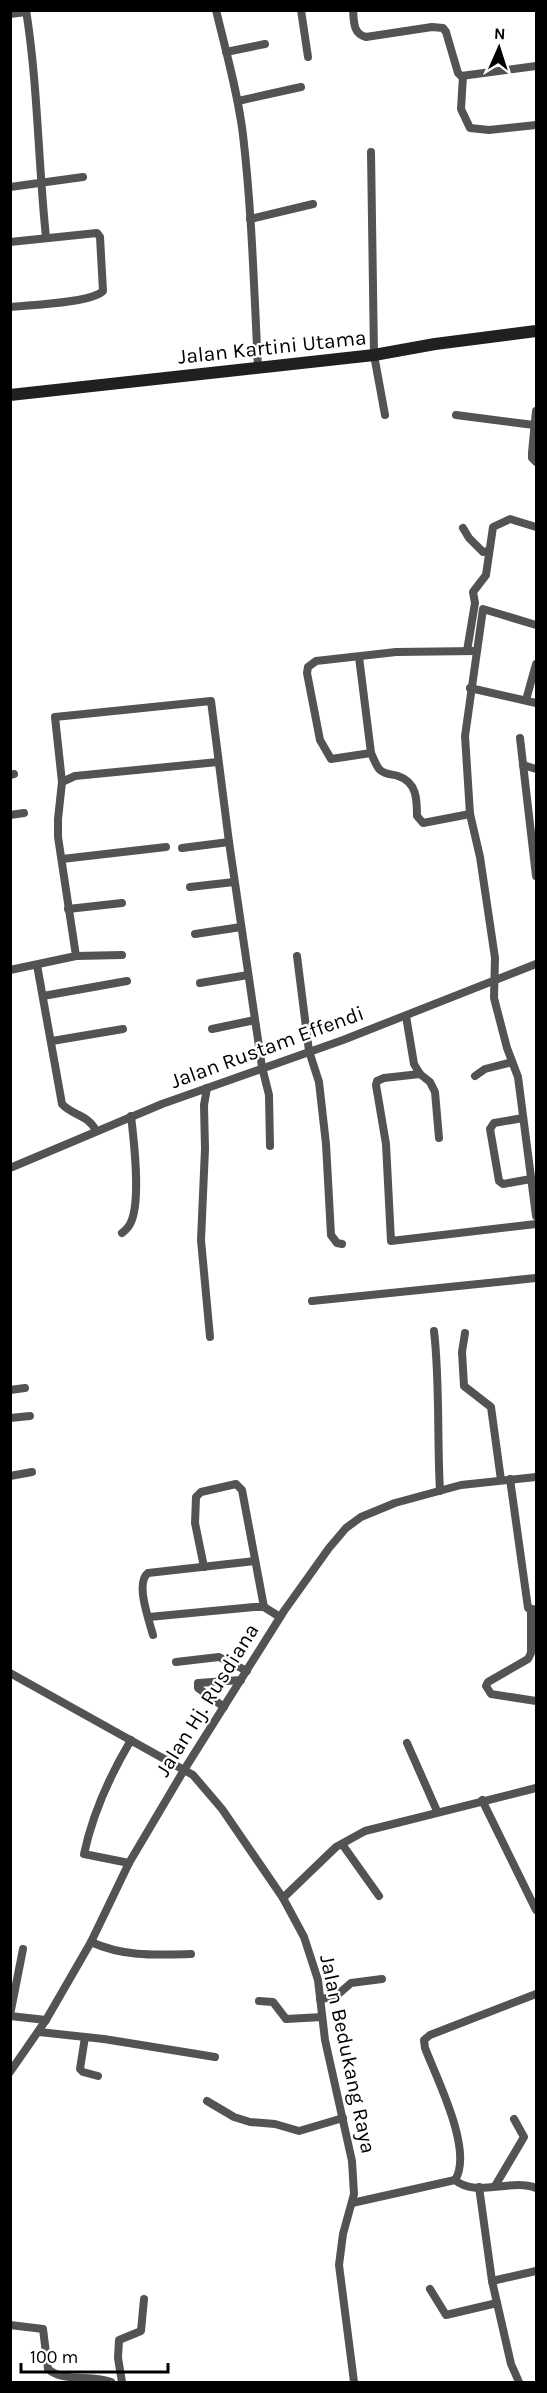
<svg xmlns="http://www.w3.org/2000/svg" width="547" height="2393" viewBox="0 0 547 2393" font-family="Karla,sans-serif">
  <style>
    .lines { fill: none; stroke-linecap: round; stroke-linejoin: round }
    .street { stroke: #535353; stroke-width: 8 }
    .secondary { stroke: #202020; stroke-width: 12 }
    .labels { text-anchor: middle; stroke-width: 4.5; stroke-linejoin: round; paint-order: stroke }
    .street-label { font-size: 21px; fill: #000; stroke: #fff }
  </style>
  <rect width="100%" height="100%" fill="#fff"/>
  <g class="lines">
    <g class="street">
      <path d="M26,10C38,85 38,162 46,237"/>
      <path d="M216,10C226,52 238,93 243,135C252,212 254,290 258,367"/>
      <polyline points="301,10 308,57"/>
      <path d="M353,10C354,22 353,34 366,37L432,27L443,28L446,32L458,73L461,76L536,66"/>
      <polyline points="10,14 26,12"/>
      <polyline points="226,52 265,44"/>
      <polyline points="463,76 461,109 470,128 489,130 536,125"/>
      <polyline points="238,101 301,87"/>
      <polyline points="371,152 374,355 385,415"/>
      <polyline points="10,187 83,177"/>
      <polyline points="250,219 313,204"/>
      <path d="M10,242L97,233L100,237L103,291C92,303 29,305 10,307"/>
      <polyline points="536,411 532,453 532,458 536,462"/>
      <polyline points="456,415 534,425"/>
      <polyline points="463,528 469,538 483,552 488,551"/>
      <polyline points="536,625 483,609 465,736 470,814 480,857 495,958 494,998 507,1048 518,1077 536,1216"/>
      <polyline points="467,651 475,603 473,592 486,575 493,527 510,519 536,527"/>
      <polyline points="359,657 371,753"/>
      <polyline points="470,688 536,703"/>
      <polyline points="526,700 536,664"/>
      <polyline points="520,738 536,876"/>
      <polyline points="523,765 536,769"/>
      <polyline points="10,775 14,774"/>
      <polyline points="62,782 55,717 211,701 229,842"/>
      <path d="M470,814L423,823L417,816C417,800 417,782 398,776C392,774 386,775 380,770C376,766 374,759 371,753L331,759L320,740L307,673L308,667L316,661L396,652L476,651"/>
      <polyline points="10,815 24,813"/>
      <polyline points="182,848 229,842 262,1067 269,1095 270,1146"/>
      <polyline points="62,859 166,847"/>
      <polyline points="190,887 234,882"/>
      <polyline points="68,909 122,903"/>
      <polyline points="195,934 241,927"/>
      <polyline points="76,956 122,955"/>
      <polyline points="297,956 309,1051 319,1082 326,1144 331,1235 337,1243 342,1244"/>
      <path d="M37,965L62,1104C73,1116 89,1115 96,1131"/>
      <polyline points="10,970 76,956 58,837 58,819 62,782 75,776 218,762"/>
      <polyline points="200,983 248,975"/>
      <polyline points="43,996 127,981"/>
      <polyline points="406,1016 414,1064 420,1074 430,1082 435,1092 439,1138"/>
      <polyline points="212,1029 255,1020"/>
      <polyline points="52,1041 123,1029"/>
      <polyline points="420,1074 384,1078 377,1081 376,1085 386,1144 391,1241 536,1224"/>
      <polyline points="475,1076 485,1069 512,1062"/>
      <polyline points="207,1088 204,1105 205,1149 201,1240 210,1337"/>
      <polyline points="523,1118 494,1123 490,1129 499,1181 503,1184 531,1179"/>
      <polyline points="10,1168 162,1104 343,1040 536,964"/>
      <path d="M122,1233C126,1230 129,1227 131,1222C141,1200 134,1141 131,1116"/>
      <polyline points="312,1301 536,1278"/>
      <path d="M434,1331C440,1382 437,1439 440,1491"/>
      <polyline points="465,1333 462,1352 464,1386 491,1407 501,1480"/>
      <polyline points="10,1390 25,1388"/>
      <polyline points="10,1418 30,1416"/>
      <polyline points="10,1476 32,1472"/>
      <polyline points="510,1479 528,1608 536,1610"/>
      <polyline points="204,1567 195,1523 196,1497 201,1492 236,1484 242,1490 264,1607"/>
      <polyline points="531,1610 531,1653 528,1659 488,1682 486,1686 491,1694 536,1701"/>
      <polyline points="149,1617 254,1607 264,1607 280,1617"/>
      <path d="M153,1635C149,1620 135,1583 148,1573L255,1561"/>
      <polyline points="176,1662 219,1657 247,1671"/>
      <polyline points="10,1673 193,1775 222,1809 283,1898 304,1937 318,1980 325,2040 352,2161 354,2194 343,2234 339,2265 354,2382"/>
      <polyline points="224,1707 198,1688 198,1683 241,1680"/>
      <polyline points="407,1743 437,1811"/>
      <polyline points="482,1800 536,1910"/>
      <polyline points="342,1844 379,1896"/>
      <path d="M129,1863L84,1854C93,1812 109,1777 131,1740"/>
      <polyline points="283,1898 336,1847 365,1831 536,1788"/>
      <path d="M91,1942C124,1957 156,1955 191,1954"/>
      <polyline points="320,1999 335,1997 351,1983 382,1979"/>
      <polyline points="259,2001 273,2002 286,2019 322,2017"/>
      <polyline points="10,2015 23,1949"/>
      <polyline points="10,2016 46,2020"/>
      <polyline points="39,2032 104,2039 215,2057"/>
      <polyline points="85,2037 80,2069 83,2072 98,2076"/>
      <polyline points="10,2072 46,2020 91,1942 129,1863 184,1770 284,1611 329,1548 346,1528 361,1517 395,1503 461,1485 536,1477"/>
      <polyline points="207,2101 234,2117 250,2122 275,2124 299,2131 343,2118"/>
      <path d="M455,2180C474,2151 436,2077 425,2048L424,2040L430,2035L536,1994"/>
      <path d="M455,2180C476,2198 511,2178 536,2188"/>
      <polyline points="495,2186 524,2137 514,2119"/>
      <polyline points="479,2187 492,2281 511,2364 519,2382"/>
      <polyline points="352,2203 455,2180"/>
      <polyline points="492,2281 536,2271"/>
      <polyline points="430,2289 446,2315 497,2303"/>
      <path d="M10,2325L43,2329L48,2369C64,2383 92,2374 111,2382"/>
      <polyline points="122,2382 118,2358 119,2340 141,2331 144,2299"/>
    </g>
    <polyline class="secondary" points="10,395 374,355 435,344 536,331"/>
  </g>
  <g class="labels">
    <g class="street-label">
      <text transform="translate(272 347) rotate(-6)" y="7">Jalan Kartini Utama</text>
      <text transform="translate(267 1047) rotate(-20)" y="7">Jalan Rustam Effendi</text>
      <text transform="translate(207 1700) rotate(-58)" y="7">Jalan Hj. Rusdiana</text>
      <text transform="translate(348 2054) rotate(78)" y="7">Jalan Bedukang Raya</text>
    </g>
  </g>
  <rect width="547" height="2393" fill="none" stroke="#000000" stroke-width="24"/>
  <g transform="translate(499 48) rotate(3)" stroke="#ffffff" stroke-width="4.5" paint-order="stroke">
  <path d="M0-4.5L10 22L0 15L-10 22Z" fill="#000000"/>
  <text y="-9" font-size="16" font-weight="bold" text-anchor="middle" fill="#000000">N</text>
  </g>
  <path d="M21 2363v9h147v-9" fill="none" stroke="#000000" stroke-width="3"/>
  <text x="30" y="2363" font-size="18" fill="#000000" stroke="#ffffff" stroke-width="4.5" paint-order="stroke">100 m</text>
</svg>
